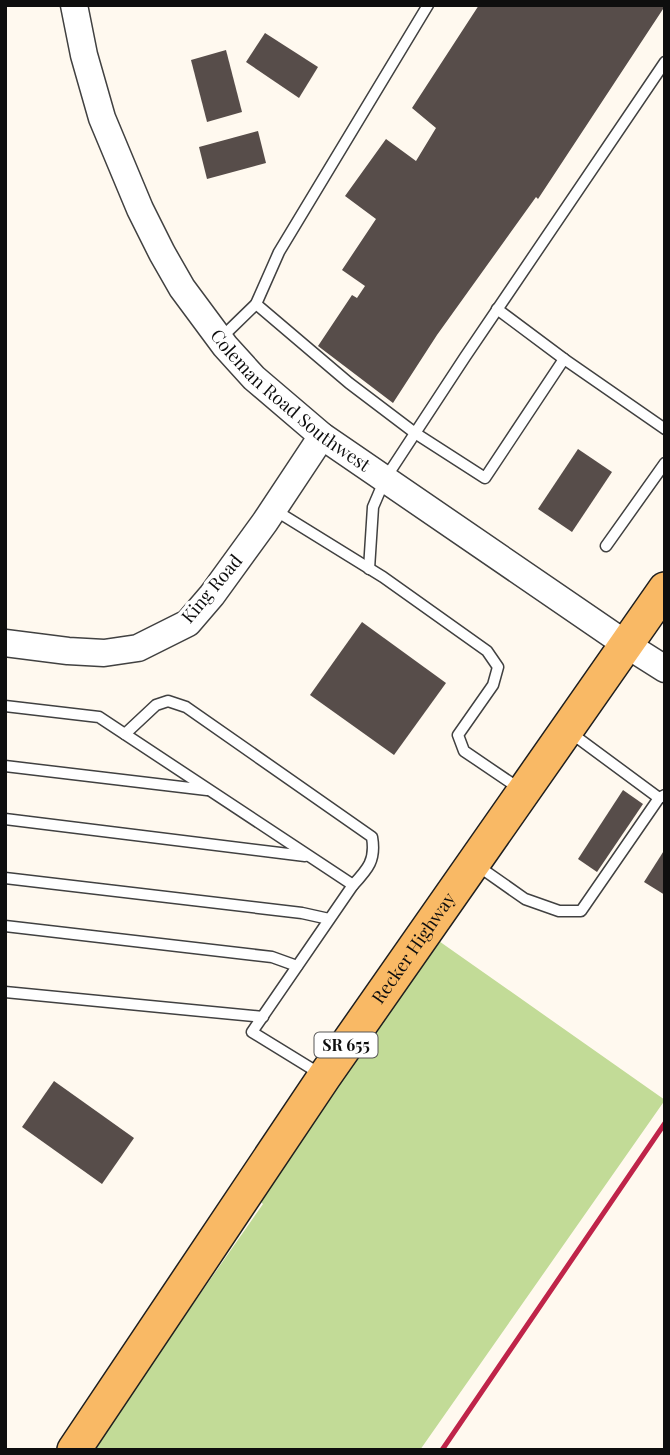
<svg xmlns="http://www.w3.org/2000/svg" width="670" height="1455" viewBox="0 0 670 1455" font-family="'Playfair Display',serif">
  <style>
    .forest { fill: #c2db97 }
    .building { fill: #574d4a }
    .lines { fill: none; stroke-linecap: round; stroke-linejoin: round }
    .service-casing { stroke: #414141; stroke-width: 13 }
    .tertiary-casing { stroke: #414141; stroke-width: 29 }
    .primary-casing { stroke: #1f1f1f; stroke-width: 36 }
    .service { stroke: #fff; stroke-width: 10 }
    .tertiary { stroke: #fff; stroke-width: 26 }
    .primary { stroke: #f9b965; stroke-width: 33 }
    .rail { stroke: #bf2449; stroke-width: 5 }
    .labels { text-anchor: middle; stroke-width: 7; stroke-linejoin: round; paint-order: stroke }
    .shield { fill: #fff; stroke: #565656; stroke-width: 2 }
    .shield-label { font-size: 16px; font-weight: bold; fill: #0e0e0e }
    .street-label { font-size: 18px; fill: #0e0e0e; stroke: #fff }
  </style>
  <rect width="100%" height="100%" fill="#fff9ef"/>
  <polygon class="forest" points="436,939 665,1100 420,1450 91,1450 263,1204 257,1198"/>
  <g class="building">
    <polygon points="479,5 665,6 538,199 536,197 437,335 393,403 318,346 352,295 357,298 365,286 342,270 376,219 345,196 386,139 416,161 436,128 412,108"/>
    <polygon points="265,33 318,67 299,98 246,62"/>
    <polygon points="226,50 242,112 207,122 191,60"/>
    <polygon points="258,131 266,163 207,179 199,147"/>
    <polygon points="578,449 612,472 572,532 538,509"/>
    <polygon points="362,622 446,683 394,755 310,695"/>
    <polygon points="623,790 643,804 597,872 578,859"/>
    <polygon points="665,849 665,895 644,882"/>
    <polygon points="54,1081 134,1138 102,1184 22,1127"/>
  </g>
  <g class="lines">
    <defs>
      <g id="service">
        <polyline points="256,304 349,383 415,433 485,478 564,359 665,429"/>
        <polyline points="497,309 564,359"/>
        <polyline points="220,339 256,304 279,252 428,5"/>
        <polyline points="273,509 383,577 487,651 498,667 493,685 458,735 464,751 520,789"/>
        <polyline points="606,546 665,463"/>
        <polyline points="369,569 373,507 385,479 465,357 665,62"/>
        <polyline points="5,706 99,717 353,885 252,1032 322,1075"/>
        <polyline points="571,733 659,798"/>
        <path d="M125,734L156,705L168,701L186,707L372,837C376,860 368,869 353,885"/>
        <polyline points="5,766 207,790"/>
        <polyline points="5,819 305,856"/>
        <polyline points="478,866 525,899 559,911 581,911 659,798 665,795"/>
        <polyline points="5,878 302,913 329,919"/>
        <polyline points="5,926 272,957 297,966"/>
        <polyline points="5,992 263,1017"/>
      </g>
      <g id="tertiary">
        <path id="s1" d="M74,5L84,55L102,118L140,209L162,253L182,288L225,346L254,378L322,436L627,645L665,669"/>
        <polyline points="5,643 68,651 104,653 138,648 188,623 212,595 265,522 322,436"/>
      </g>
      <g id="primary">
        <path id="s2" d="M74,1450L324,1077L665,589"/>
      </g>
    </defs>
    <use href="#service" class="service-casing"/>
    <use href="#tertiary" class="tertiary-casing"/>
    <use href="#primary" class="primary-casing"/>
    <use href="#service" class="service"/>
    <use href="#tertiary" class="tertiary"/>
    <use href="#primary" class="primary"/>
    <polyline class="rail" points="442,1450 665,1123"/>
  </g>
  <g class="labels">
    <rect class="shield" x="314.5" y="1032.5" width="63" height="25" rx="5"/>
    <g class="shield-label">
      <text x="346" y="1051">SR 655</text>
    </g>
    <g class="street-label">
      <text dy="6" stroke="none"><textPath href="#s1" startOffset="462">Coleman Road Southwest</textPath></text>
      <text transform="translate(212 589) rotate(-50)" y="6">King Road</text>
      <text dy="6" stroke="none"><textPath href="#s2" startOffset="606">Recker Highway</textPath></text>
    </g>
  </g>
  <rect width="670" height="1455" fill="none" stroke="#0e0e0e" stroke-width="14"/>
</svg>
